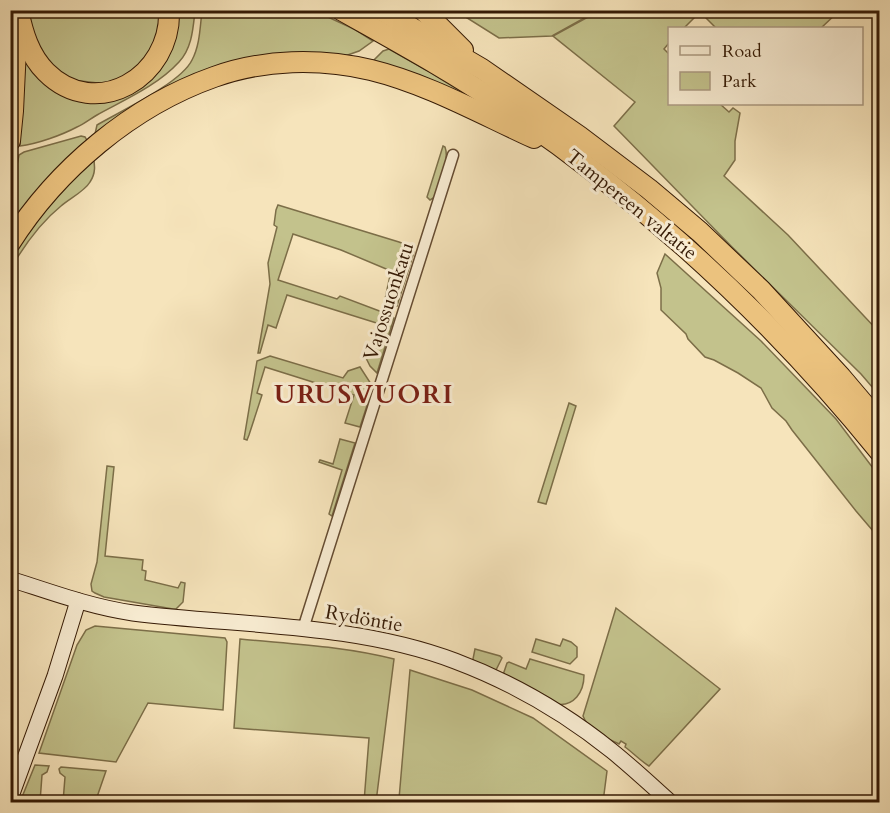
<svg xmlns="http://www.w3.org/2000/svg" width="890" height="813" viewBox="0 0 890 813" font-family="Cardo,serif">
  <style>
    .green { fill: #c3c28c; stroke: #7c6e48; stroke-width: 1.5 }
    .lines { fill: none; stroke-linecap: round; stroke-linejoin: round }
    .street-casing { stroke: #654c32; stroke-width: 13 }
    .secondary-casing { stroke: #351a05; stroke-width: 17 }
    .highway-casing { stroke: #351a05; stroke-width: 22 }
    .street { stroke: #f9edd3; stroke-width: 10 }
    .secondary { stroke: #f9edd3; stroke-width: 15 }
    .highway { stroke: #ebc27e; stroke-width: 20 }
    .labels { text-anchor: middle; stroke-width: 6; stroke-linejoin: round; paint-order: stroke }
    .street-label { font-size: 20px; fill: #351a05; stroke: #f9edd3 }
    .district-label { font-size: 26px; font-weight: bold; letter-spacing: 1.5px; fill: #7a1f14; stroke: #f9edd3 }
  </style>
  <rect width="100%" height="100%" fill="#f6e4bb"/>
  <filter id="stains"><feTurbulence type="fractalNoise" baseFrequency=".00333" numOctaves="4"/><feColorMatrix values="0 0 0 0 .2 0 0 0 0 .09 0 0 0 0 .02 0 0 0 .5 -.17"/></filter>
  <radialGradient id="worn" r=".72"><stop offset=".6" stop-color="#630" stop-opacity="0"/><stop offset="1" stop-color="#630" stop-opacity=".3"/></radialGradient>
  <g class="green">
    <polygon points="163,10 161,34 139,69 112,82 98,83 72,80 43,59 25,11"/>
    <path d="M174,11H195C193,29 192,48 179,62C157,86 124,100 97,115C90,119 84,124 77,127C62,135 37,144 20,146V41L54,85L131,91Z"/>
    <path d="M202,11H315L356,30L373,41L359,51L342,57L258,61L95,134L97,125C121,111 181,83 192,60C200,45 200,27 202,11Z"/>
    <polygon points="456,11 597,11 552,36 499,38"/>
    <polygon points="599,11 839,11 821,28 716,28 700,12 684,28 670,28 669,43 664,49 669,54 670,104 720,104 729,112 733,108 740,113 735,141 735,160 724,176 788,235 879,332 879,395 861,374 731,246 614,126 635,102 553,36"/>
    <polygon points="389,49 428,71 483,105 370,64 383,51"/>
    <polygon points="81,136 85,137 89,144 11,235 11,195 19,155 24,152"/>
    <path d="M443,146L445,147C450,160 439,184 435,197L430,200L427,197Z"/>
    <path d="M93,155C95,165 96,173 90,182C85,191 69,199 61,206C40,223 25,244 11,268V256L20,240Z"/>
    <polygon points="278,205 399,242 407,245 414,252 397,306 388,303 385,299 391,271 341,250 293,234 278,280 337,299 340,296 390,315 394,318 377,373 370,366 365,356 366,355 373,357 383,325 287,295 276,328 268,325 260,353 258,353 270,284 268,263 277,227 274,225 276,210"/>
    <polygon points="665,254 761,341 836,419 879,476 879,538 856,511 792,430 786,421 772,408 761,388 738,373 714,360 705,357 688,339 686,334 661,310 661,288 657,273"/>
    <polygon points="270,356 343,378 348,371 360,367 373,387 360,427 345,423 354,395 265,367 257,393 262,395 249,435 247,440 244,439 257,361"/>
    <polygon points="569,403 576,406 546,504 538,502"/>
    <polygon points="340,439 355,443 332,516 329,514 342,470 319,462 320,460 333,464"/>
    <polygon points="107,466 114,467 105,556 143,560 142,570 146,571 145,580 178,588 181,582 185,583 183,602 176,609 173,609 104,597 95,593 92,591 91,584 97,562"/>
    <path d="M616,608L720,689L649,766C642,762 632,752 625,747L626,744L621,741L619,744C606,738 588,730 583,716Z"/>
    <polygon points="95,626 225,638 227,642 223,710 148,703 116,762 39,753 77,645 86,630"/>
    <path d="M240,639C291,644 343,646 394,659L376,802H364L369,738L234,728Z"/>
    <polygon points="536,639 560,646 563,639 571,642 577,647 577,657 570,664 532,652"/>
    <polygon points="475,649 500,656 502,658 495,672 474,662 473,659"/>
    <path d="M530,659L584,675C584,692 574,707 556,704L503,675L507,663L509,662L526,669Z"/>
    <polygon points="410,670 472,690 533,718 607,771 603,802 542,801 541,802 458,802 399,799"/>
    <polygon points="35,765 49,766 47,772 42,775 40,802 20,802"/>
    <polygon points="61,767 106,771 97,797 88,802 63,802 65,777 60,773 59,769"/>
  </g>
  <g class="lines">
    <defs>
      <polyline id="street" points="303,629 453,155"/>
      <g id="secondary">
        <path d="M10,579C51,592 91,607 133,613C238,626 355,623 455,661C511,682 566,714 612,751C632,767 651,785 670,802"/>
        <polyline points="10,799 55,676 78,601"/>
      </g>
      <g id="highway">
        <path d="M18,10C23,33 29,55 46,72C96,122 172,77 169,10"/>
        <path d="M341,10C398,42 455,73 509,110C649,205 773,320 880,452"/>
        <polyline points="381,10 482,69 579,136 649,189 700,232 761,290 841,377 880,423"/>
        <polyline points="423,10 463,50"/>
        <polyline points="10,141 13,111 17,27"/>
        <path d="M10,243C57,169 132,106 214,77C264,59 320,58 371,70C428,84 481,114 534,138"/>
      </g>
    </defs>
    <use href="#street" class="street-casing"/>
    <use href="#secondary" class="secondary-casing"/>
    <use href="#highway" class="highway-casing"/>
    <use href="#street" class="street"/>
    <use href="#secondary" class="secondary"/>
    <use href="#highway" class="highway"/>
  </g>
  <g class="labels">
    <g class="street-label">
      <text transform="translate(632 204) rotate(39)" y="7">Tampereen valtatie</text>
      <text transform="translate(388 301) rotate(-72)" y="7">Vajossuonkatu</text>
      <text transform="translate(364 618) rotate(10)" y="7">Rydöntie</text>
    </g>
    <g class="district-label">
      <text x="364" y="403">URUSVUORI</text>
    </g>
  </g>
  <rect width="890" height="813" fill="none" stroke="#f6e4bb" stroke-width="36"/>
  <rect x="12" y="12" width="866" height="789" fill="none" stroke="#351a05" stroke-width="3"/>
  <rect x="18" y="18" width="854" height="777" fill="none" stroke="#351a05" stroke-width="1.5"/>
  <rect x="668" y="27" width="195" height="78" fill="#f9edd3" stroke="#ab9981" stroke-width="1.5"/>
  <rect x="680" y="46" width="30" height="9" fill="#f9edd3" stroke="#ab9981" stroke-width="1.5"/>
  <text x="722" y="57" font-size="18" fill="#351a05">Road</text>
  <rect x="680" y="72" width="30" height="18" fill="#c3c28c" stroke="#ab9981" stroke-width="1.5"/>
  <text x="722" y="87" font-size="18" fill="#351a05">Park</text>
  <rect width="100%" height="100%" filter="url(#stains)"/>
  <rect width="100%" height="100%" fill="url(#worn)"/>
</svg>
